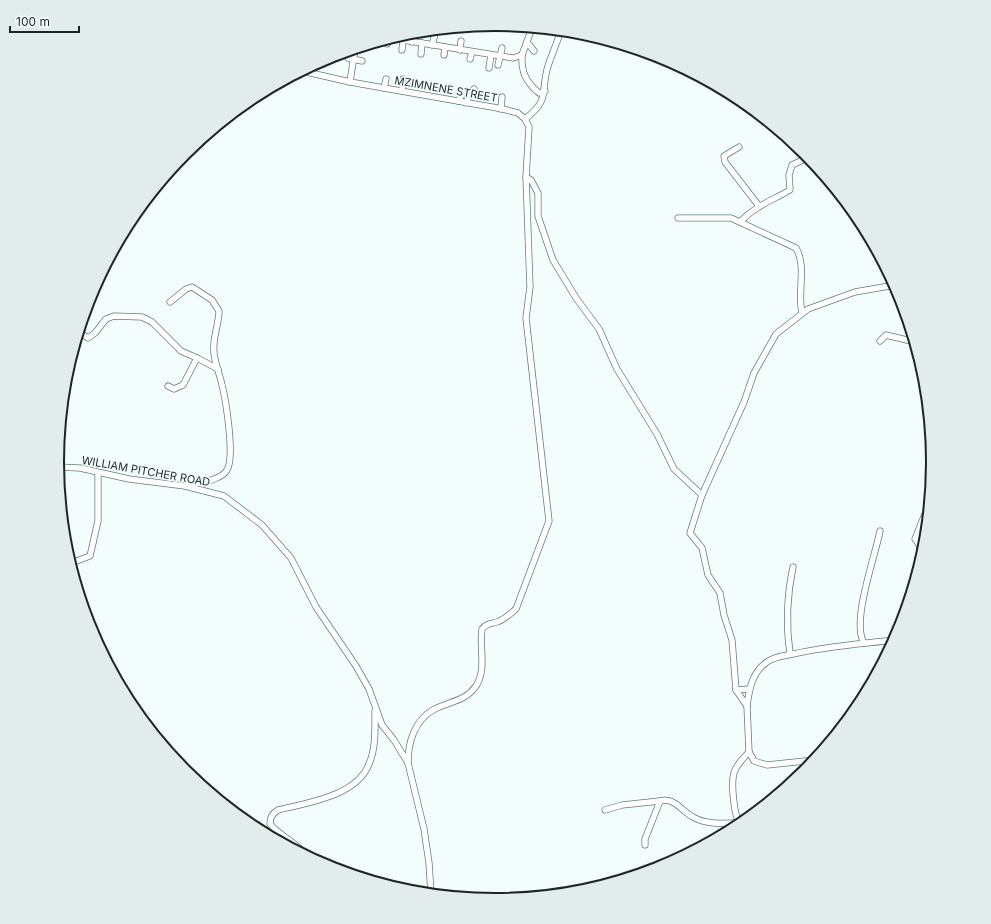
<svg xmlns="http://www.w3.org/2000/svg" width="991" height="924" viewBox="0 0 991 924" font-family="Inter,sans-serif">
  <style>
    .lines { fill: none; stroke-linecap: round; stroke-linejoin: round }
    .minor-casing { stroke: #627c77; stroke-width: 7 }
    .minor { stroke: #fff; stroke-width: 5.5 }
    .labels { text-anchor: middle; stroke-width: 3; stroke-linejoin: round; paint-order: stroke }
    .street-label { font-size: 11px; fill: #1c2624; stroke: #f3fefc }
    .rim { fill: none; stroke: #1c2624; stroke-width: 2 }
  </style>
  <rect width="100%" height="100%" fill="#f3fefc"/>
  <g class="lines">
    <defs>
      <g id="minor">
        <polyline points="391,38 513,58 522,55 532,28"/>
        <polyline points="386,40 387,44"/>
        <polyline points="412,42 413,32"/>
        <polyline points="527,42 534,51"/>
        <polyline points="432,45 435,34"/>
        <polyline points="402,50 403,40"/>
        <polyline points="460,50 461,41"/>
        <polyline points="421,54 422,43"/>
        <polyline points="444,55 445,47"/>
        <path d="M522,55C521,72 526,82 539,93L545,91"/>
        <polyline points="348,58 362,61"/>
        <polyline points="470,59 472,52"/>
        <polyline points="498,65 502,48"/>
        <polyline points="489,68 491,55"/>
        <path d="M302,71L350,82L503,109L518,113L525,119L529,127L526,177L530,287L526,318L549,521L516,609C510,614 504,620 497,622C490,624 487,623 482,629C479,648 487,669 476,686C465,702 449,701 433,710C414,721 408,743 408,763"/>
        <polyline points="350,82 355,49"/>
        <polyline points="384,88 386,79"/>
        <polyline points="402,91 403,79"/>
        <polyline points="458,101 463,93"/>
        <polyline points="466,103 470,93 474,89"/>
        <polyline points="501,109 502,97"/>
        <path d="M525,119C551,99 540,92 548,66C552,54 557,43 561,30"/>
        <polyline points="739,147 724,156 725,162 759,206"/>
        <polyline points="526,177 531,180 538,193 538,216 553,260 576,298 599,329 617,369 657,434 674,469 702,495"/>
        <path d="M678,218H731L796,248C807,267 797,292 802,313"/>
        <path d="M741,221C755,206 773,200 790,190L789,175L792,165L809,157"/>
        <path d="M170,302L186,289L192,287L212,300L219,311C219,325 212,338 214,353C215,364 220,375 222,385C226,401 235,457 227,470C221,481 196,483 185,486"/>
        <polyline points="79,332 88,338 95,333 106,319 114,316 142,317 152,322 181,351 197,358"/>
        <polyline points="880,341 886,335 915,342"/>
        <polyline points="168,386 174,389 183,385 197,358 218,369"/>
        <polyline points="58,467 80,468 129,479 185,486 224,496 262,525 291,558 316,607 356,666 369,689 382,725 394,740 408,763 424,829 429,863 431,894"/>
        <polyline points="924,552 915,539 929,504"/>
        <polyline points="71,563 90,556 98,521 98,473"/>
        <path d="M894,640C860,644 827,646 793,654C784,656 775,656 767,662C752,672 749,690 747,706L736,690L732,640L724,615L720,593L708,575L702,548L690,533L702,495L744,402L754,373L776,334L808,309L855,292L895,285"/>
        <path d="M864,643C851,622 875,557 880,531"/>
        <path d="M790,654C786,626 787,595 793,567"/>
        <polyline points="736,690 749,689"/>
        <polyline points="747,706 749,752 754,761 767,765 815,760"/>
        <polyline points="605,810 622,805 660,801"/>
        <path d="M740,825C734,815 730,781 735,770C738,763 744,758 749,752"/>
        <path d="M645,845V839L660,801C675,797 681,811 693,817C706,825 725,823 740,823"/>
        <path d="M306,855C296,842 280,836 270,824C270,817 272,814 278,810C307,803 357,796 369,764C376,748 375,729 375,711"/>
      </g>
    </defs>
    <use href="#minor" class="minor-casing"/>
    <use href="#minor" class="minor"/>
  </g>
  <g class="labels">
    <g class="street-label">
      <text transform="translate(446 89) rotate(10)" y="4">MZIMNENE STREET</text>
      <text transform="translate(146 471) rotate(10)" y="4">WILLIAM PITCHER ROAD</text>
    </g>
  </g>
  <path d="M0 0H991V924H0ZM64 462a431 431 0 1 1 862 0a431 431 0 1 1-862 0Z" fill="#e2edeb" fill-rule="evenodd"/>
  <path class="rim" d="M64 462a431 431 0 1 1 862 0a431 431 0 1 1-862 0Z"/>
  <path d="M10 26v6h69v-6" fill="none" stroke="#1c2624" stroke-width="2"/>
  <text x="16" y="26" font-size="12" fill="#1c2624" stroke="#f3fefc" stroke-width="3" paint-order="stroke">100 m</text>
</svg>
